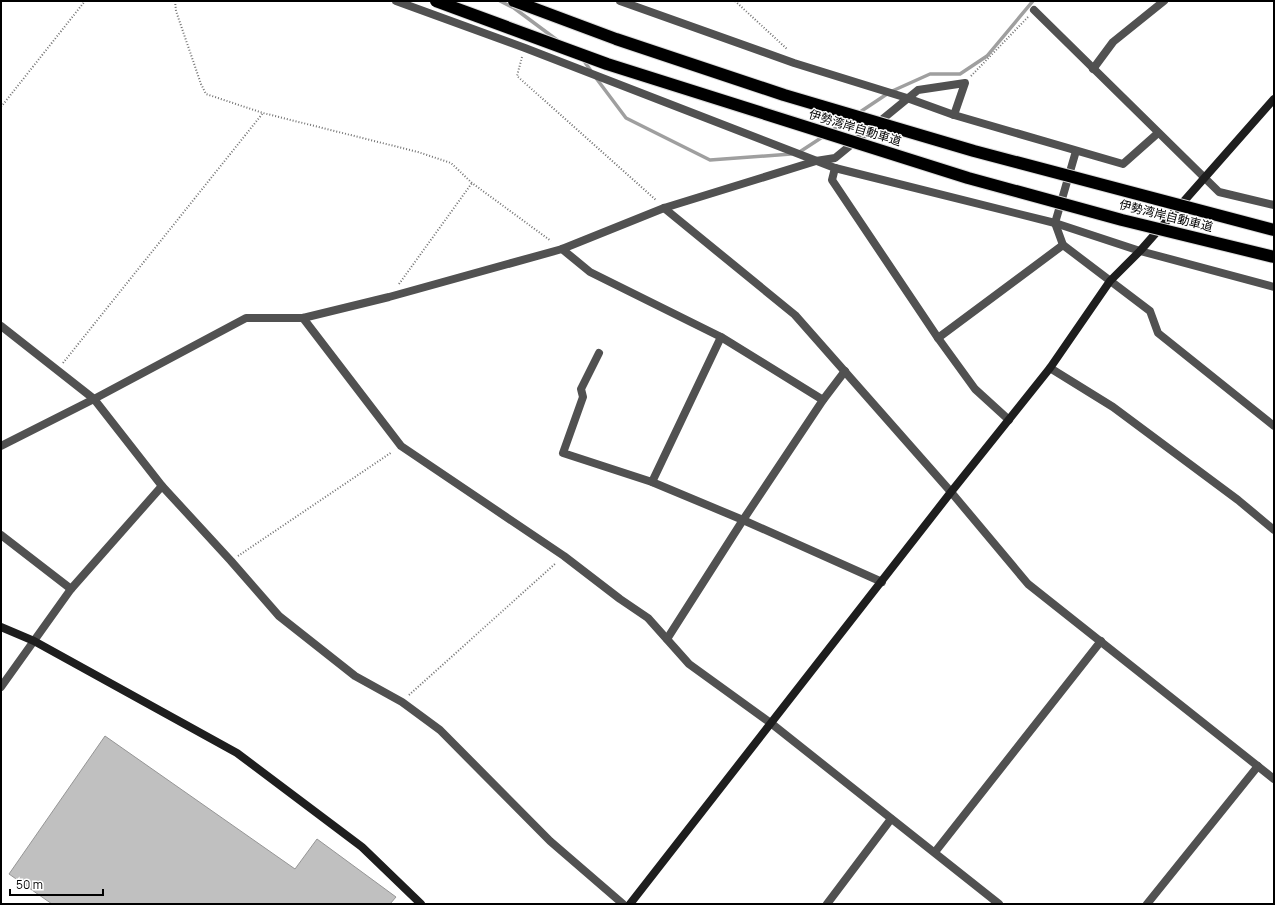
<svg xmlns="http://www.w3.org/2000/svg" width="1275" height="905" viewBox="0 0 1275 905" font-family="Manrope,'Noto Sans JP',sans-serif">
  <style>
    .lines { fill: none; stroke-linecap: round; stroke-linejoin: round }
    .stream { stroke: #9f9f9f; stroke-width: 3.5 }
    .building { fill: #c0c0c0; stroke: #959595 }
    .path { stroke: #737373; stroke-width: 2; stroke-dasharray: 1 2; stroke-linecap: butt }
    .street { stroke: #515151; stroke-width: 8 }
    .secondary { stroke: #1e1e1e; stroke-width: 8 }
    .highway-bridge-casing { stroke: #dbdbdb; stroke-width: 14; stroke-linecap: butt }
    .highway-bridge { stroke: #000; stroke-width: 12 }
    .labels { text-anchor: middle; stroke-width: 3; stroke-linejoin: round; paint-order: stroke }
    .street-label { font-size: 12px; fill: #000; stroke: #fff }
  </style>
  <rect width="100%" height="100%" fill="#fff"/>
  <g class="lines">
    <g class="stream">
      <polyline points="500,1 514,8 557,40"/>
      <polyline points="582,58 591,71"/>
      <polyline points="596,78 626,118 710,160 791,154"/>
      <polyline points="857,114 890,92 930,74 960,74 987,56 1033,1"/>
      <polyline points="831,131 851,118"/>
      <polyline points="798,153 824,136"/>
    </g>
  </g>
  <polygon class="building" points="105,736 295,869 317,839 396,897 390,904 52,904 9,874"/>
  <g class="lines">
    <g class="path">
      <polyline points="175,1 176,11 201,84 206,94 263,113 418,152 451,163 472,183 551,241"/>
      <polyline points="735,1 787,49"/>
      <polyline points="522,57 517,76 656,200"/>
      <polyline points="971,76 1028,17"/>
      <polyline points="1,107 85,1"/>
      <polyline points="399,284 472,183"/>
      <polyline points="63,363 263,113"/>
      <polyline points="238,556 392,452"/>
      <polyline points="409,695 556,563"/>
    </g>
    <g class="street">
      <polyline points="396,1 525,48 835,168 1055,223 1140,251 1274,287"/>
      <polyline points="620,1 794,63 907,98 954,115 1123,164 1158,133"/>
      <polyline points="1034,10 1219,192 1274,205"/>
      <polyline points="1093,69 1113,42 1164,1"/>
      <polyline points="1076,151 1055,223 1063,245 1150,311 1158,333 1274,426"/>
      <polyline points="835,168 832,180 938,338 975,389 1009,420"/>
      <polyline points="664,208 795,315 951,492 1028,584 1274,779"/>
      <polyline points="562,249 590,272 721,337 823,400"/>
      <polyline points="303,318 401,446 564,556 620,599 648,618 689,664 772,724 999,904"/>
      <polyline points="1,326 94,399 162,486 231,561 279,616 355,676 402,702 440,730 550,841 623,904"/>
      <polyline points="938,338 1063,245"/>
      <polyline points="599,353 581,389 583,397 563,453 652,482 743,520 882,582"/>
      <polyline points="1050,368 1113,407 1238,500 1274,530"/>
      <polyline points="1,446 94,399 246,318 303,318 389,297 562,249 664,208 816,161 835,158 918,90 965,83 954,115"/>
      <polyline points="652,482 721,337"/>
      <polyline points="1,535 71,589"/>
      <polyline points="667,639 743,520 823,400 845,371"/>
      <polyline points="1,687 71,589 162,486"/>
      <polyline points="935,852 1101,641"/>
      <polyline points="827,904 891,819"/>
      <polyline points="1147,904 1258,766"/>
    </g>
    <g class="secondary">
      <polyline points="1,627 34,641 237,753 362,847 421,904"/>
      <polyline points="630,904 951,492 1050,368 1110,281 1140,251 1274,99"/>
    </g>
    <defs>
      <g id="highway-bridge">
        <polyline points="436,1 607,64 968,178 1122,220 1274,257"/>
        <polyline points="514,1 616,39 784,95 974,151 1274,230"/>
      </g>
    </defs>
    <use href="#highway-bridge" class="highway-bridge-casing"/>
    <use href="#highway-bridge" class="highway-bridge"/>
  </g>
  <g class="labels">
    <g class="street-label">
      <text transform="translate(855 128) rotate(17)" y="4">伊勢湾岸自動車道</text>
      <text transform="translate(1166 216) rotate(14)" y="4">伊勢湾岸自動車道</text>
    </g>
  </g>
  <rect width="1275" height="905" fill="none" stroke="#000000" stroke-width="4"/>
  <path d="M10 889v6h93v-6" fill="none" stroke="#000000" stroke-width="2"/>
  <text x="16" y="889" font-size="12" fill="#000000" stroke="#ffffff" stroke-width="3" paint-order="stroke">50 m</text>
</svg>
